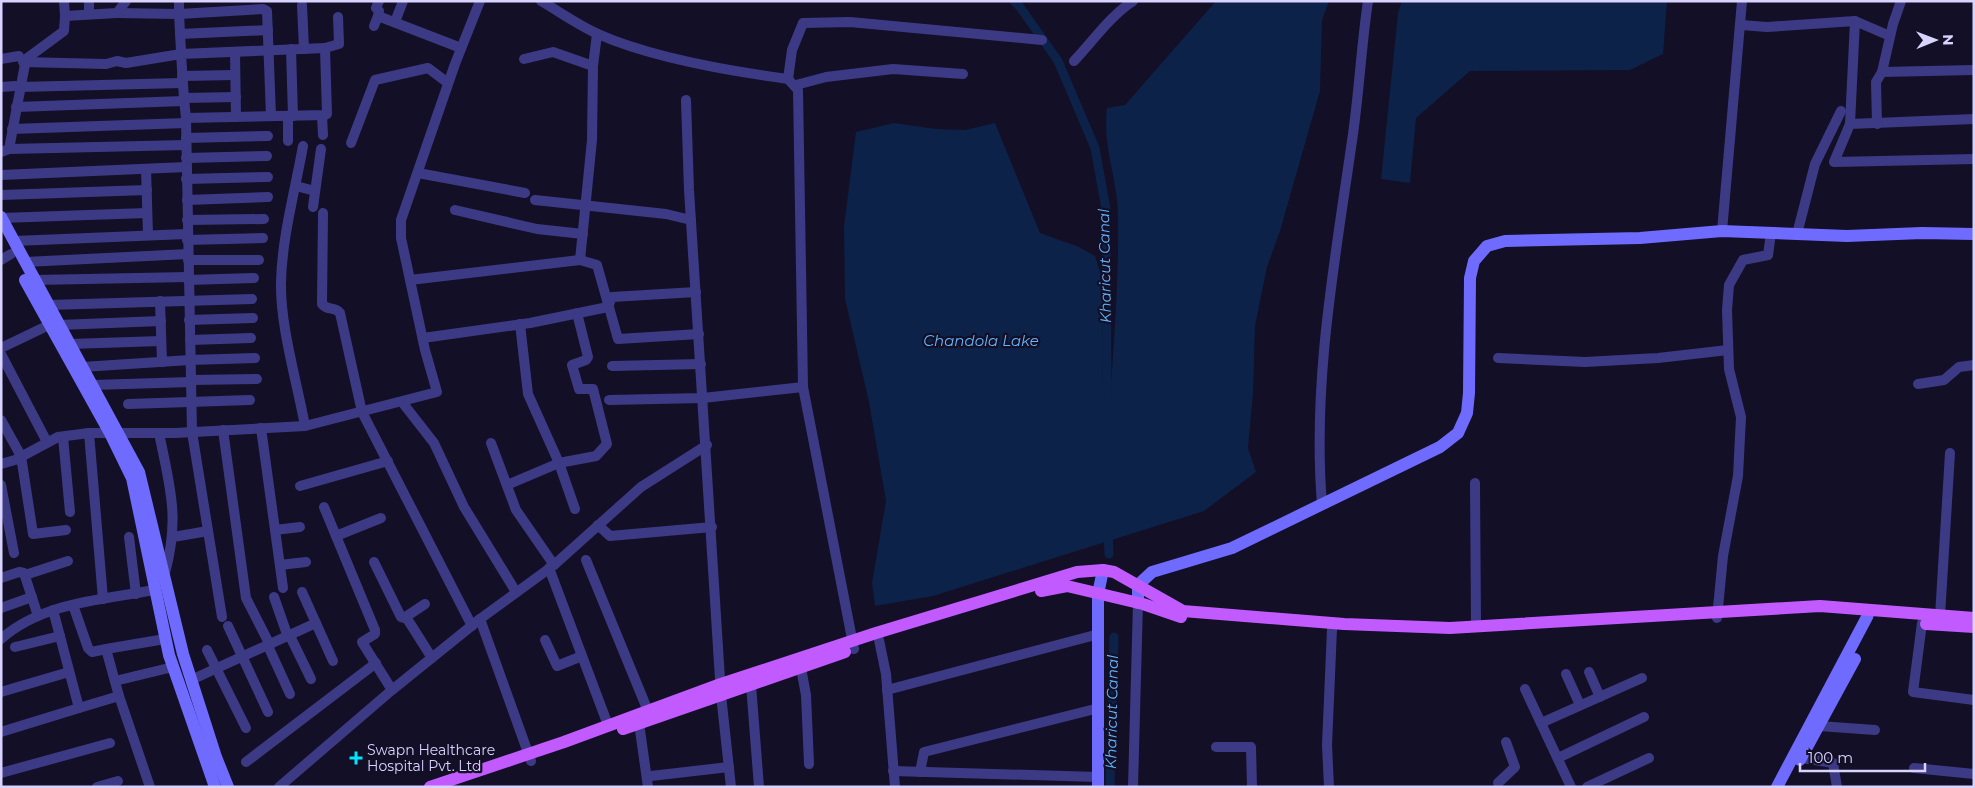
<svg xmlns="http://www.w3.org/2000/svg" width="1975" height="788" viewBox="0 0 1975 788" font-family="Montserrat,sans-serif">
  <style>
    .water { fill: #0c2248 }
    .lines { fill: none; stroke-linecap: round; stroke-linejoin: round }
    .canal { stroke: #0c2248; stroke-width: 9 }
    .street { stroke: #3d3a85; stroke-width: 10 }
    .secondary { stroke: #6f6bff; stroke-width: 12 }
    .primary { stroke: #c25bff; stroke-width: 12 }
    .poi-dot { fill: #00e5ff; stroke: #130f26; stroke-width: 2 }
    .labels { text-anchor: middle; stroke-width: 4.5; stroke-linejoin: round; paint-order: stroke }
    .poi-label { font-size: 14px; fill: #d9d4ff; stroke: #130f26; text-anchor: start }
    .water-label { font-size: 15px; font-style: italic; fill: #62b6ff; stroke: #130f26 }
  </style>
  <rect width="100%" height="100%" fill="#130f26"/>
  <g class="water">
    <path d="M1216,1H1329L1322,20L1320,91L1280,231L1267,267L1255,326L1253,393L1248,448L1256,472L1204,511L933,596L875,606L872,583L886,501L869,402L845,299L844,226L856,132L894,123L936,129L965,130L995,123L1040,233L1079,247L1095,256L1102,278L1103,383L1111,385C1115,328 1119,270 1118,214C1117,177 1102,145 1107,108L1125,105Z"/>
    <polygon points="1402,1 1667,1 1663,54 1630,70 1470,71 1416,118 1410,183 1381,179 1398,13"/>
  </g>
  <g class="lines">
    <g class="canal">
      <polyline points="1014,1 1020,7 1058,61 1095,148 1106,209 1107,395"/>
      <polyline points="1108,531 1109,554"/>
      <polyline points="1110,787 1114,637"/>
    </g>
    <g class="street">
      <polyline points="64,1 65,16"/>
      <polyline points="89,1 89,14"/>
      <polyline points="179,1 179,14 263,9 267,11 271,116"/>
      <path d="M541,1C560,12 578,25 598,34C652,58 729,71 788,79L798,90L803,387L854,649"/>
      <polyline points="1901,1 1893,24 1882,72 1974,70"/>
      <polyline points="302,5 304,49"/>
      <polyline points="378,16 379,11 376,8 379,1"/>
      <polyline points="395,22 403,1"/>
      <polyline points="1741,25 1767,27 1855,21 1890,36"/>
      <polyline points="374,26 378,16 461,48"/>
      <polyline points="180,34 268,30"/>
      <polyline points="325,48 339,44 338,17"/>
      <polyline points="291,49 293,116"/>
      <polyline points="235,52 236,117"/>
      <polyline points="1,59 19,56"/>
      <polyline points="524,59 553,52 593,66"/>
      <path d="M1074,61C1093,41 1110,16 1133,1"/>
      <path d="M23,62L106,64L117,61L126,63L181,54L325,48L327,114L325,115L186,118C182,83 181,48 179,14L117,13"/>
      <polyline points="182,76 235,75"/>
      <polyline points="788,79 792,50 803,23 850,22 1042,40"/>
      <polyline points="796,85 826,77 893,69 963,74"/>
      <polyline points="1,87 15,86"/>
      <polyline points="19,87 182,83"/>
      <polyline points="184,98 236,97"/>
      <polyline points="686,100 689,190 721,695 731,787"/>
      <polyline points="16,107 184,101"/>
      <polyline points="288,116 288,141"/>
      <polyline points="322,116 323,135"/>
      <polyline points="186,118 192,432 222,617"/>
      <polyline points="1974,119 1850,124 1834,162 1974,159"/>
      <polyline points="1850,124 1855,21"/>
      <polyline points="1877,124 1876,82 1882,72"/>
      <polyline points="12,129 186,123"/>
      <polyline points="186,138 268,136"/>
      <polyline points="351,143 375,80 428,68 448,83"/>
      <path d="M303,146C295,191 282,237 281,282C280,326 297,382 305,426"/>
      <polyline points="9,149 186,145"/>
      <polyline points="1,152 9,149 26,59 64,31 65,16 117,13 126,1"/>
      <polyline points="186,158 267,156"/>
      <polyline points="146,169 148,235"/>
      <polyline points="418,173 525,193"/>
      <polyline points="1,175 186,167"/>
      <polyline points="186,179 268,177"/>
      <polyline points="296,186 315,191"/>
      <polyline points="1,195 147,190"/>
      <polyline points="187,200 268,197"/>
      <polyline points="535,200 666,214 691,220"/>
      <polyline points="313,207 321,149"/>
      <polyline points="455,210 537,229 583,234"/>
      <path d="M323,213L322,304C327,311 335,306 340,313L362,412L472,626"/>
      <polyline points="1,218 147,213"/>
      <polyline points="187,220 264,219"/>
      <polyline points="1722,231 1742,1"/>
      <polyline points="1797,234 1815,164 1841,111"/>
      <polyline points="187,240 263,238"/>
      <polyline points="14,241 187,234"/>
      <polyline points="1,260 11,254"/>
      <polyline points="188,260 259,260"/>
      <polyline points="580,260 592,140 593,66 597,34"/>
      <polyline points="25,262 188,254"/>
      <polyline points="35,280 188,277"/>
      <polyline points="188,280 254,278"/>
      <polyline points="410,280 580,260 597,265 618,339 699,334"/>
      <polyline points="160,301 162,362"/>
      <polyline points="48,305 252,299"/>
      <polyline points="189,320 253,318"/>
      <polyline points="520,324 528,394 559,463 575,509"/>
      <polyline points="59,325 161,321"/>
      <polyline points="423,338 530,323 608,307 612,297 696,292"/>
      <polyline points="190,340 251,338"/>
      <polyline points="70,344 161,341"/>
      <polyline points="1,348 49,325"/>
      <polyline points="1,354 47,442"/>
      <polyline points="1498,358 1585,362 1658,358 1728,350"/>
      <polyline points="612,366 701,364"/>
      <polyline points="82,367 190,360 255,358"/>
      <polyline points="191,380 257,379"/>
      <polyline points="1918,384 1944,380 1959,367 1974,365"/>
      <polyline points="93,385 191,382"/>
      <polyline points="609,400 703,398 803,387"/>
      <polyline points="402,402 434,443 464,507 516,592"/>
      <polyline points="128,404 250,400"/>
      <polyline points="1,420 21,456 33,534 66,530"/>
      <polyline points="261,428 283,588"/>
      <polyline points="223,430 246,598 270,645"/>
      <polyline points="89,433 103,599"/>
      <path d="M159,433C170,488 180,517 165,573"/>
      <polyline points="63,437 70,512"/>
      <polyline points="491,443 516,510 554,565"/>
      <polyline points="1,464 15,460 58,437 89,433 175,433 305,426 437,392 425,350 401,238 401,220 455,64 480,1"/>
      <polyline points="1475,483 1476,625"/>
      <polyline points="1,485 14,553"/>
      <polyline points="507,485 559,463 596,456 607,444 593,389 579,389 572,365 586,360 588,357 577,313"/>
      <polyline points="300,486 388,461"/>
      <path d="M1322,504C1312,383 1335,260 1352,141C1359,95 1361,48 1368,1"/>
      <polyline points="324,507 375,630 375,634 362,642 392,690"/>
      <polyline points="598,525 610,536 712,527"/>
      <polyline points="275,530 300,527"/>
      <polyline points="336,536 381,518"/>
      <polyline points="129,537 136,594"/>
      <polyline points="173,537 208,531"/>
      <polyline points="586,560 648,711"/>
      <polyline points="374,562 401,617 404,618 425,604"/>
      <polyline points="280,565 306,562"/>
      <polyline points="549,568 608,725"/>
      <polyline points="25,575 68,561"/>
      <polyline points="1,578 19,572 24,573 38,616"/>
      <polyline points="302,592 333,661"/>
      <polyline points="274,597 288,637"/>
      <polyline points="73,605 88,648 92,652 106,649"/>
      <polyline points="1,608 32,597"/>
      <polyline points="1940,616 1950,453"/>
      <polyline points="406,617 432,658"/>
      <polyline points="1717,618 1723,556 1738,476 1741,417 1729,369 1727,310 1729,285 1743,260 1768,255 1771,233"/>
      <polyline points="480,619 531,761"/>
      <polyline points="1922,623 1913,692 1974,700"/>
      <polyline points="228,626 268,712"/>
      <polyline points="290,636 311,679"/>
      <path d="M1,639C43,602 102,600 154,590"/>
      <polyline points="545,640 557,666 582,656"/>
      <polyline points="879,640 886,674 895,787"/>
      <polyline points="268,646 290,694"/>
      <polyline points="15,647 60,636"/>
      <polyline points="207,650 246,728"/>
      <polyline points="801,668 806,695 809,764"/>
      <polyline points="1589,672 1600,697"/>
      <polyline points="1566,674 1580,705"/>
      <polyline points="191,680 316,623"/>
      <polyline points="115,681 173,667"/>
      <polyline points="751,685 759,787"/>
      <polyline points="1525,689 1571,787"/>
      <polyline points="887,690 1099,634"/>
      <polyline points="1,692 69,672"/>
      <polyline points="79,708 119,696"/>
      <polyline points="639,723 648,787"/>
      <polyline points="1541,723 1642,678"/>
      <polyline points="1819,726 1875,730"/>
      <polyline points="1,732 79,708 53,610"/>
      <polyline points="1216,747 1251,747 1252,787"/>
      <polyline points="1558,758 1644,717"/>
      <polyline points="1802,758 1833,763 1837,787"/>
      <polyline points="246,762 376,663"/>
      <polyline points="1914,768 1974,774"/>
      <polyline points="893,771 1098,777"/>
      <polyline points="920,772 924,752 1099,708"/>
      <polyline points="1,773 110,743"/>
      <polyline points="651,776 729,767"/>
      <polyline points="1498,783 1515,767 1506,742"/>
      <polyline points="97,787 118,781"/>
      <polyline points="150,787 119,696 106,649 165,639"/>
      <polyline points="279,787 392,690 480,619 554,565 641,487 707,445"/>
      <polyline points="1133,787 1138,603"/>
      <polyline points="1329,787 1327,745 1332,629"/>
      <polyline points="1587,787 1649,758"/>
    </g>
    <g class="secondary">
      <polyline points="1,217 139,472 183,654 216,757 228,787"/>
      <polyline points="25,280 110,433 132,478 169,655 215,787"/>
      <polyline points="1138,603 1138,585 1152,572 1232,548 1440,447 1458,433 1467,413 1469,393 1470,278 1474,261 1487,246 1505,241 1640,238 1722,231 1847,236 1922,233 1974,234"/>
      <polyline points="1800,760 1855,659"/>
      <polyline points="1098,787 1098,594 1103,570"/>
      <polyline points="1777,787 1867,617 1869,611"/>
    </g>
    <g class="primary">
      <polyline points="1041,591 1067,586 1143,604 1181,617"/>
      <polyline points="1926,624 1974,627"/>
      <polyline points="623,729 845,652"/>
      <polyline points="430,787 564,742 721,684 876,633 1077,572 1103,570 1114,572 1183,611 1344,624 1450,628 1820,606 1974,618"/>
    </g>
  </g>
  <path class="poi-dot" d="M353.5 750.5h5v5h5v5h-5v5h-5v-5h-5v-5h5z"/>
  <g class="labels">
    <g class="poi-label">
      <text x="367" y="755">Swapn Healthcare<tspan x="367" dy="16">Hospital Pvt. Ltd</tspan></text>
    </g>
    <g class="water-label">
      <text transform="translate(1105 266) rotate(-91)" y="5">Kharicut Canal</text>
      <text x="981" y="346">Chandola Lake</text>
      <text transform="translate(1112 712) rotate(-89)" y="5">Kharicut Canal</text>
    </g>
  </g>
  <rect width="1975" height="788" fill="none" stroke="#d9d4ff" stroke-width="5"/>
  <g transform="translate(1935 40) rotate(89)" stroke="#130f26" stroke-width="4" paint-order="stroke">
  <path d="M0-4L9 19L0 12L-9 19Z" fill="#d9d4ff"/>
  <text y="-8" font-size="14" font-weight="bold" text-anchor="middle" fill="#d9d4ff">N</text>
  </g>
  <path d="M1800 763v8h125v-8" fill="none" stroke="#d9d4ff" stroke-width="2.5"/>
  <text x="1808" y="763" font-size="15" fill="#d9d4ff" stroke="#130f26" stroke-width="4" paint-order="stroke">100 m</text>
</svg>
